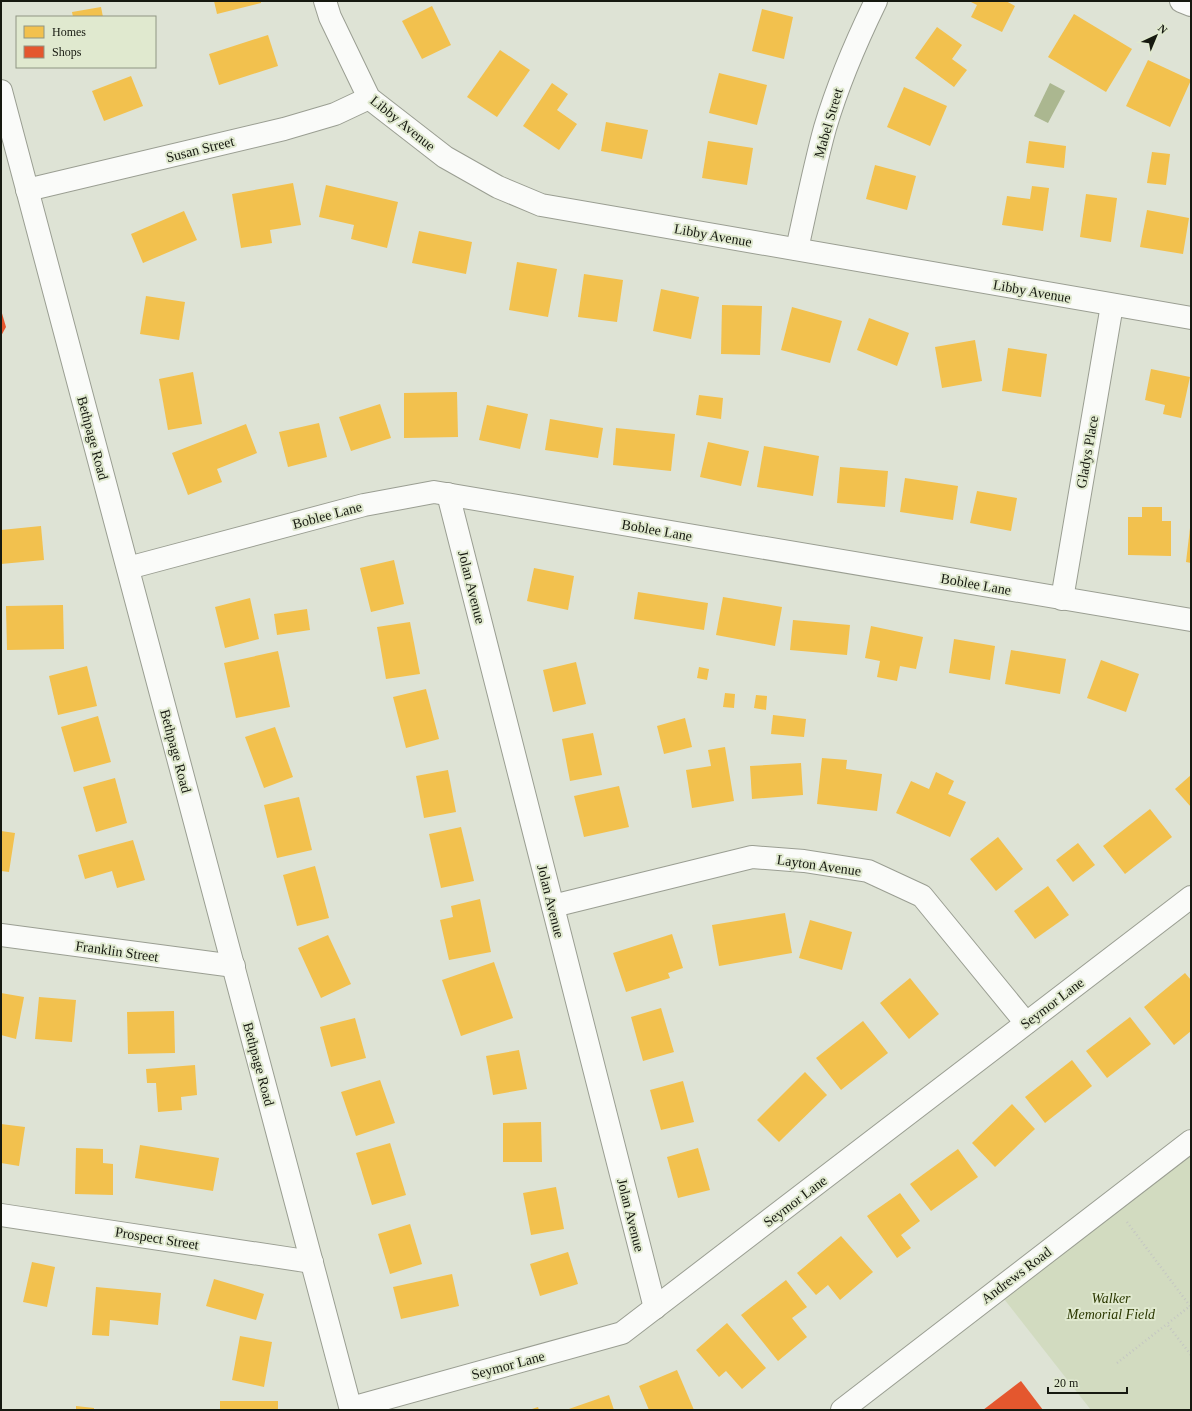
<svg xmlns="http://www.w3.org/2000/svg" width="1192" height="1411" viewBox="0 0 1192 1411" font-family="'Times New Roman',serif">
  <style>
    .green { fill: #d2dbc0 }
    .water { fill: #abb790 }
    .homes { fill: #f2c14e }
    .shops { fill: #e4572e }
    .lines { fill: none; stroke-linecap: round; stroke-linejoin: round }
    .street-casing { stroke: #9a9e92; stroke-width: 24 }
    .path { stroke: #c4c6c2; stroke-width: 2.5; stroke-dasharray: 1 3; stroke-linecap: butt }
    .street { stroke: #fafbf9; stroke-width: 22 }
    .labels { text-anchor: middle; stroke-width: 4; stroke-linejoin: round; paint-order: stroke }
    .street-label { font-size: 14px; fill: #161910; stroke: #e0e9cf }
    .park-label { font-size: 14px; font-style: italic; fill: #2b3800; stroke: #e0e9cf }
  </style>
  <rect width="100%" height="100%" fill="#dee3d5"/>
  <polygon class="green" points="1191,1149 1191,1410 1091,1410 997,1290"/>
  <polygon class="water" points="1050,83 1065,91 1048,123 1034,116"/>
  <g class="homes">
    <polygon points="214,1 261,1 261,3 217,14"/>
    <polygon points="969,1 1006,1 1015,6 1002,32 971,17 977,5"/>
    <polygon points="432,6 451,45 422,59 402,21"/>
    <polygon points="101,7 103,17 73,17 72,12"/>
    <polygon points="762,9 793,17 784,59 752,51"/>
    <polygon points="1074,14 1132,49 1106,92 1048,57"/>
    <polygon points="937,27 962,45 952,59 967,70 954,87 915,58"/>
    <polygon points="268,35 278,66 219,85 209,54"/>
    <polygon points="500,50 530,70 497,117 467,97"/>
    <polygon points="1148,60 1191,80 1170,127 1126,106"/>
    <polygon points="719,73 767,85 757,125 709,113"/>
    <polygon points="131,76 143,106 104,121 92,91"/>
    <polygon points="552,83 568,94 557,110 577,124 559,150 523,126"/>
    <polygon points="904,87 947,106 930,146 887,127"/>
    <polygon points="606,122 648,130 642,159 601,151"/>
    <polygon points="708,141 753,148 747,185 702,178"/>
    <polygon points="1029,141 1066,146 1064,168 1026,163"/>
    <polygon points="1152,152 1170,154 1166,185 1147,183"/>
    <polygon points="875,165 916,176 907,210 866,199"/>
    <polygon points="293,183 301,225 270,230 272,243 241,248 232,194"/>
    <polygon points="326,185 398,202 387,248 351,239 354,225 319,217"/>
    <polygon points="1032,186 1049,188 1043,231 1002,225 1007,196 1030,199"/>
    <polygon points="1086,194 1117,198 1111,242 1080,237"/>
    <polygon points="1147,210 1189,218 1183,254 1140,247"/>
    <polygon points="184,211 197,240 143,263 131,234"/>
    <polygon points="419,231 472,242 466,274 412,263"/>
    <polygon points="517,262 557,269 548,317 509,310"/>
    <polygon points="584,274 623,280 617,322 578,317"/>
    <polygon points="661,289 699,297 691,339 653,331"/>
    <polygon points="146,296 185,302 179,340 140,334"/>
    <polygon points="722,305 762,306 760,355 721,354"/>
    <polygon points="792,307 842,321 830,363 781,350"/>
    <polygon points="869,318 909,333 897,366 857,350"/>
    <polygon points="975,340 982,381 942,388 935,347"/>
    <polygon points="1008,348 1047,354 1041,397 1002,391"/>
    <polygon points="1151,369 1190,377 1181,418 1163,414 1165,405 1145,400"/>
    <polygon points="193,372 202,424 168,430 159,379"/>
    <polygon points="457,392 458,437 404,438 404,393"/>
    <polygon points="699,395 723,398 721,419 696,415"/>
    <polygon points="380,404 391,438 351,451 339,417"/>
    <polygon points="487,405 528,414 520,449 479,440"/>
    <polygon points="550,419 603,428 598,458 545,450"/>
    <polygon points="319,423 327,457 288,467 279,432"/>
    <polygon points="246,424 257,453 217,469 222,482 188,495 172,453"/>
    <polygon points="616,428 675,434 671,471 613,465"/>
    <polygon points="708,442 749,451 741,486 700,477"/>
    <polygon points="764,446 819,456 813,496 757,487"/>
    <polygon points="840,467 888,471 885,507 837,503"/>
    <polygon points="905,478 958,486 953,520 900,512"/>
    <polygon points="977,491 1017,498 1011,531 970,523"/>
    <polygon points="1142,507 1162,507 1162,521 1171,521 1171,556 1128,555 1128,517 1142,517"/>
    <polygon points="41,526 44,560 1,564 1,530"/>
    <polygon points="1190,528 1191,528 1191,563 1186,562"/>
    <polygon points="394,560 404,604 371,612 360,568"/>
    <polygon points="534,568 574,576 568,610 527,601"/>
    <polygon points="638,592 708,603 704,630 634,619"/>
    <polygon points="723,597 782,607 775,646 716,635"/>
    <polygon points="250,598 259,639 225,648 215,607"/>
    <polygon points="63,605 64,649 7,650 6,606"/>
    <polygon points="307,609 310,630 277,635 274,614"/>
    <polygon points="793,620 850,625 847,655 790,650"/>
    <polygon points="410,622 420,674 386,679 377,627"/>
    <polygon points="871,626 923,637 916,669 900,666 897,681 877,677 880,661 865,658"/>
    <polygon points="954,639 995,646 990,680 949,673"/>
    <polygon points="1011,650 1066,659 1060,694 1005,684"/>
    <polygon points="278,651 290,707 236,718 224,663"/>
    <polygon points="1101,660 1139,674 1126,712 1087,698"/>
    <polygon points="576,662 586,704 553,712 543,670"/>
    <polygon points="87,666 97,706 58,715 49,676"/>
    <polygon points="699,667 709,669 707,680 697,678"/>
    <polygon points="426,689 439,739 406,748 393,697"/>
    <polygon points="725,693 735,694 734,708 723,707"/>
    <polygon points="756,695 767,696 766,710 754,708"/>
    <polygon points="773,715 806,719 804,737 771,734"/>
    <polygon points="98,716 111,762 74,772 61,727"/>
    <polygon points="685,718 692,747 664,754 657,726"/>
    <polygon points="275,727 293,777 264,788 245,737"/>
    <polygon points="593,733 602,775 570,781 562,739"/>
    <polygon points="725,747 734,801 692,808 686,770 711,766 708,750"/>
    <polygon points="822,758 847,760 846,769 882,774 877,811 817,804"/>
    <polygon points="801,763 803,795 752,799 750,766"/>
    <polygon points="448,770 456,812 424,818 416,776"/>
    <polygon points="936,772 954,781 948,794 966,802 950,837 896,813 911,781 929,789"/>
    <polygon points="1191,775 1191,807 1175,789"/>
    <polygon points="115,778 127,823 96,832 83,787"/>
    <polygon points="619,786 629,827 584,837 574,796"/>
    <polygon points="299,797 312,850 277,858 264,805"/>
    <polygon points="1150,809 1172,837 1125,874 1103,846"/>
    <polygon points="461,827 474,881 441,888 429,834"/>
    <polygon points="1,831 15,833 9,872 1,871"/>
    <polygon points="998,837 1023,869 996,891 970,859"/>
    <polygon points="133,840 145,880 117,888 112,871 85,879 78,855"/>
    <polygon points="1078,843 1095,865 1073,882 1056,860"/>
    <polygon points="315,866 329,918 297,926 283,875"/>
    <polygon points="1048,886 1069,915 1035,939 1014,911"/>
    <polygon points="480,899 491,952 449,960 440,920 453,917 451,906"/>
    <polygon points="785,913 792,953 719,966 712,925"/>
    <polygon points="810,920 852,932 842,970 799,958"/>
    <polygon points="672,934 683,968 668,973 670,978 626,992 613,953"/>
    <polygon points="328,935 351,984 321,998 298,948"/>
    <polygon points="494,962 513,1018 461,1036 442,980"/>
    <polygon points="1185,973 1191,980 1191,1031 1174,1045 1144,1007"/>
    <polygon points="910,978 939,1014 909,1039 880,1003"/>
    <polygon points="1,993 24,997 16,1039 1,1035"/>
    <polygon points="39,997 76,1000 72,1042 35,1039"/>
    <polygon points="661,1008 674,1052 643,1061 631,1017"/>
    <polygon points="174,1011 175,1053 128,1054 127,1012"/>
    <polygon points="1130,1017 1151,1044 1107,1078 1086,1051"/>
    <polygon points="355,1018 366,1058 331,1067 320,1027"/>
    <polygon points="863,1021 888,1053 841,1090 816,1058"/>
    <polygon points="519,1050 527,1089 493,1095 486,1056"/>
    <polygon points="1072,1060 1092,1086 1045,1123 1025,1097"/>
    <polygon points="195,1065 197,1095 181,1097 182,1110 158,1112 156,1083 147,1083 146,1069"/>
    <polygon points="805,1072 827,1095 779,1142 757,1120"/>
    <polygon points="380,1080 395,1123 356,1136 341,1092"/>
    <polygon points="683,1081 694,1122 661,1130 650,1090"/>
    <polygon points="1012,1104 1035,1129 995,1167 972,1143"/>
    <polygon points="541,1122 542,1162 503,1162 503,1123"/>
    <polygon points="1,1124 25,1127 19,1166 1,1163"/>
    <polygon points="390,1143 406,1195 372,1205 356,1153"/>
    <polygon points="140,1145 219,1158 213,1191 135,1178"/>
    <polygon points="76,1148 103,1149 103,1163 113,1164 113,1195 75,1194"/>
    <polygon points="698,1148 710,1190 678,1198 667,1157"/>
    <polygon points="958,1149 978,1177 931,1211 910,1184"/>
    <polygon points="556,1187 564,1229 531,1235 523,1193"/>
    <polygon points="900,1193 920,1221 901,1235 911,1248 897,1258 867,1216"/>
    <polygon points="410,1224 422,1264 390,1274 378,1234"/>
    <polygon points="841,1236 873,1272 840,1300 828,1285 816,1295 797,1273"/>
    <polygon points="568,1252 578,1284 540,1296 530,1264"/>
    <polygon points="32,1262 55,1267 47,1307 23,1302"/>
    <polygon points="452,1274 459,1306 401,1319 393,1287"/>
    <polygon points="214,1279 264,1294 256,1320 206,1306"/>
    <polygon points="786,1280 807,1307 792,1318 807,1337 778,1361 741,1315"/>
    <polygon points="96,1287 161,1293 158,1325 110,1320 109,1336 92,1335"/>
    <polygon points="727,1323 766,1368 742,1389 726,1371 719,1377 696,1350"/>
    <polygon points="240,1336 272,1342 264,1387 232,1380"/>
    <polygon points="677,1370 694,1410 649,1410 639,1386"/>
    <polygon points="609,1395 614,1410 566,1410"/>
    <rect x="220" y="1401" width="58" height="9"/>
    <polygon points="76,1406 94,1408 94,1410 76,1410"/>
    <polygon points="538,1407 539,1410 529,1410"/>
  </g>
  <g class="shops">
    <polygon points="1,310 6,327 1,336"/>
    <polygon points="1021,1381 1043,1410 983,1410"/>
  </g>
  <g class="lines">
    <defs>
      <g id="street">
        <polyline points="325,1 330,17 369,98 445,157 498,187 541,205 1191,318"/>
        <polyline points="1181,1 1191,5"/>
        <polyline points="1,91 351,1410"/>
        <polyline points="27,190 284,129 335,114 369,98"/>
        <path d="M797,249C806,209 814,168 825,128C838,84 856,42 876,1"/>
        <polyline points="448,494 655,1308"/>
        <polyline points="128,568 364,505 434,492 1191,620"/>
        <polyline points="1062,599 1112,305"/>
        <polyline points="553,906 752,857 804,861 868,871 922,896 1026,1023"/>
        <polyline points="1,935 234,966"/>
        <polyline points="1,1215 312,1262"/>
        <polyline points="351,1408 622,1333 1191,897"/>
        <polyline points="842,1410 1191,1141"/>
      </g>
    </defs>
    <use href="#street" class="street-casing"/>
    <g class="path">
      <polyline points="1127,1222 1190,1306 1167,1324 1191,1355"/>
      <polyline points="1117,1363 1167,1324"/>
    </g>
    <use href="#street" class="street"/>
  </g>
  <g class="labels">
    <g class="street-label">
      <text transform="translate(403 123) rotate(39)" y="5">Libby Avenue</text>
      <text transform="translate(828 123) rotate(-74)" y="5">Mabel Street</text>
      <text transform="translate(200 149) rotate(-14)" y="5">Susan Street</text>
      <text transform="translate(713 235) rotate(10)" y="5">Libby Avenue</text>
      <text transform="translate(1032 291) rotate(10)" y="5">Libby Avenue</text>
      <text transform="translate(93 438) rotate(75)" y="5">Bethpage Road</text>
      <text transform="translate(1087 452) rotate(-80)" y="5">Gladys Place</text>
      <text transform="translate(327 515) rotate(-15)" y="5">Boblee Lane</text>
      <text transform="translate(657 530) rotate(10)" y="5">Boblee Lane</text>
      <text transform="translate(976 584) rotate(10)" y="5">Boblee Lane</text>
      <text transform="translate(472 587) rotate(76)" y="5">Jolan Avenue</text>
      <text transform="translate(176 751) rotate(75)" y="5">Bethpage Road</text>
      <text transform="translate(819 865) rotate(8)" y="5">Layton Avenue</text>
      <text transform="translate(551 901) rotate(76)" y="5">Jolan Avenue</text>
      <text transform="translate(117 951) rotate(8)" y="5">Franklin Street</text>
      <text transform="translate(1052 1003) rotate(-37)" y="5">Seymor Lane</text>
      <text transform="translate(259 1064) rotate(75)" y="5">Bethpage Road</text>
      <text transform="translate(795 1201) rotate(-37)" y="5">Seymor Lane</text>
      <text transform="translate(631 1215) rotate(76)" y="5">Jolan Avenue</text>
      <text transform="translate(157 1238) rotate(9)" y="5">Prospect Street</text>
      <text transform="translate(1016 1275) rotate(-37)" y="5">Andrews Road</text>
      <text transform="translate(508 1365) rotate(-15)" y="5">Seymor Lane</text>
    </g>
    <g class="park-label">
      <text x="1111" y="1303">Walker<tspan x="1111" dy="16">Memorial Field</tspan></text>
    </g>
  </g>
  <rect width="1192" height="1411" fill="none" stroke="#161910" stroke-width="4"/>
  <rect x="16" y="16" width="140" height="52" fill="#e0e9cf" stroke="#8f9683"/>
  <rect x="24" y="26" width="20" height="12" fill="#f2c14e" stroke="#8f9683"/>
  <text x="52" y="36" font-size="12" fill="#161910">Homes</text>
  <rect x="24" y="46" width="20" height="12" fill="#e4572e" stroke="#8f9683"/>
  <text x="52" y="56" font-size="12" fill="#161910">Shops</text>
  <g transform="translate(1156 36) rotate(44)" stroke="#e0e9cf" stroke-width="3" paint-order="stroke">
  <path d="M0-3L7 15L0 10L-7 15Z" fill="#161910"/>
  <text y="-6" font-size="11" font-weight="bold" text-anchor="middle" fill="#161910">N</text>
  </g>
  <path d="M1048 1387v6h79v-6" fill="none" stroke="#161910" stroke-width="2"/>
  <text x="1054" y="1387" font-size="12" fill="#161910" stroke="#e0e9cf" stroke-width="3" paint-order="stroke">20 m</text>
</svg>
